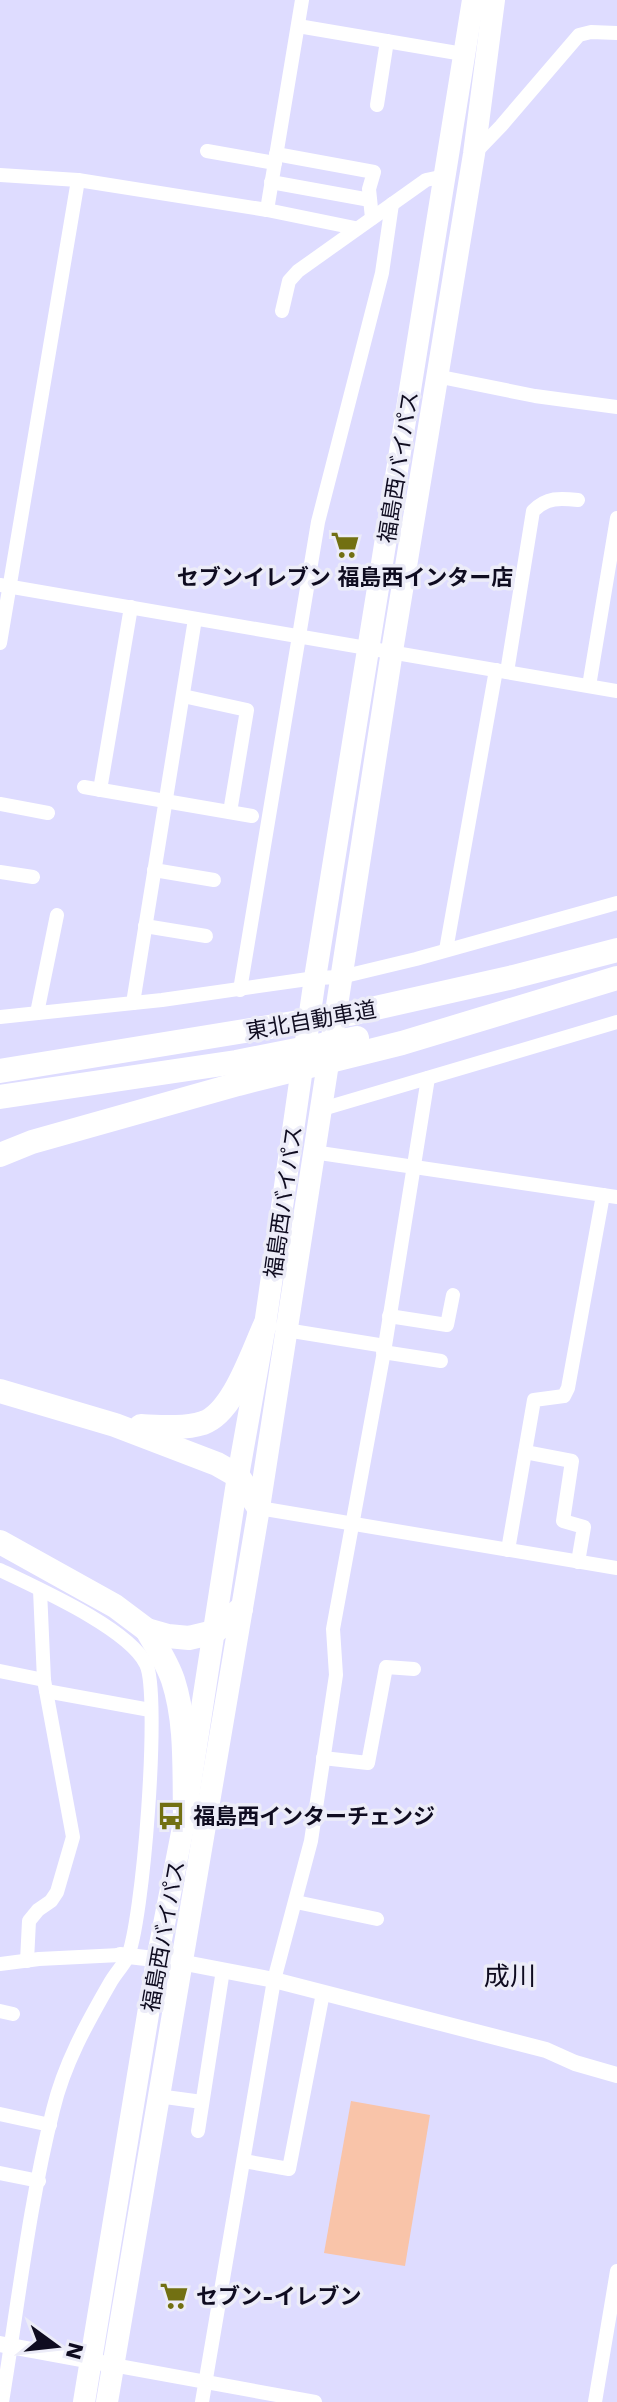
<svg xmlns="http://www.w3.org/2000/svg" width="617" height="2402" viewBox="0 0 617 2402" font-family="'Work Sans','Noto Sans JP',sans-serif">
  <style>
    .green { fill: #f9c4a9 }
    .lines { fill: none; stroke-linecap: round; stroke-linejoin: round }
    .minor { stroke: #fff; stroke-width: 14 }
    .tertiary { stroke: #fff; stroke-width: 16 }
    .trunk { stroke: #fff; stroke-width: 22 }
    .motorway { stroke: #fff; stroke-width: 24 }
    .labels { text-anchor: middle; stroke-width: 7; stroke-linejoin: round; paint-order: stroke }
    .street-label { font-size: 22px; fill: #0f0c20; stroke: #ececf8 }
    .poi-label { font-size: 22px; font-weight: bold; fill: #0f0c20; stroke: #ececf8; text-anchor: start }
    .quarter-label { font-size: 26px; fill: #0f0c20; stroke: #ececf8 }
  </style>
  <rect width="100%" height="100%" fill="#dedcff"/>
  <polygon class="green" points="351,2101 430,2115 405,2266 324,2253"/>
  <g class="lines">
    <g class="minor">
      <polyline points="298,26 463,54"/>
      <polyline points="377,105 387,41"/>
      <polyline points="207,151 275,163"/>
      <polyline points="276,154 374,172 369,189 372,218"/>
      <polyline points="474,154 501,126 579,35 591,32 617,33"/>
      <polyline points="0,175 78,180 267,210 355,228"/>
      <polyline points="271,182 370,200"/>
      <polyline points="267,210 302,0"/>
      <polyline points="282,311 289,281 298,271 426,180 445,176"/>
      <polyline points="436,376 535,396 617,407"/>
      <polyline points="0,585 617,691"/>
      <polyline points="0,643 78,180"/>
      <path d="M507,672L533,511C547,497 560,498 578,500"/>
      <polyline points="589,686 617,518"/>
      <polyline points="183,696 247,710 230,812"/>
      <polyline points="84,787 252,816"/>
      <polyline points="100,790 131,607"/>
      <polyline points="0,804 48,813"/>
      <polyline points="154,870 214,880"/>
      <polyline points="0,872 33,877"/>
      <polyline points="145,926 206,936"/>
      <polyline points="446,950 496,670"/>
      <polyline points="240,990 318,522 382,273 392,204"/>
      <polyline points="133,1003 195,619"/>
      <polyline points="37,1013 57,915"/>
      <polyline points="0,1017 162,1000 315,978 341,977 416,959 617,903"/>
      <polyline points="319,1110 617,1022"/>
      <polyline points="313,1152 617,1197"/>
      <polyline points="389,1316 447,1325 453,1295"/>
      <polyline points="286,1330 385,1346"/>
      <polyline points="383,1352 441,1361"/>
      <polyline points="525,1452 572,1461 563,1521 584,1527 578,1562"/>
      <polyline points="259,1508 617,1568"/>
      <polyline points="508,1550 534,1400 564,1396 568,1388 603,1195"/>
      <path d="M0,1570C37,1588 128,1628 146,1664C161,1693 143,1926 127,1958C122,1967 115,1974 110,1983C87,2023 64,2064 53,2110C29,2205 18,2305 2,2402"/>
      <polyline points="0,1671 44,1680"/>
      <polyline points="46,1691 150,1710"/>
      <polyline points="323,1758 368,1763 386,1667 414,1669"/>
      <polyline points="296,1902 377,1919"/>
      <polyline points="27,1961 29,1921 38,1910 51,1901 57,1892 73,1837 44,1680 40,1590"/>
      <polyline points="0,1964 39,1959 120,1955"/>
      <polyline points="0,2011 13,2014"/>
      <polyline points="158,2096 202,2102"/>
      <polyline points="0,2114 50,2125"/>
      <polyline points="198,2131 223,1970"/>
      <polyline points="244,2161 289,2169 323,1993"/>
      <polyline points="0,2173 39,2181"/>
      <polyline points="113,2365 315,2402"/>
      <polyline points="202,2402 274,1980 311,1841 336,1675 333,1629 385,1346 428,1078"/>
      <polyline points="595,2402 617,2271"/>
    </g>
    <g class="tertiary">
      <polyline points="120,1955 180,1962 274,1980 546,2050 575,2063 617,2075"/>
      <polyline points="0,2344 113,2365"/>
    </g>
    <g class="trunk">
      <polyline points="84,2402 157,1960 185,1817 238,1476 265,1325 315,978 473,0"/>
      <polyline points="107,2402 259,1508 392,651 474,154 494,0"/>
    </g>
    <g class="motorway">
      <polyline points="0,1071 349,1014 513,977 617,950"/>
      <polyline points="0,1097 236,1062 357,1038"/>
      <polyline points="0,1155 32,1142 238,1084 402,1043 617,978"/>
      <polyline points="0,1391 115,1425 217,1464 238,1476 259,1508"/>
      <path d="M141,1426C162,1427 183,1429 203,1423C233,1413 252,1353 265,1325"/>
      <polyline points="0,1542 115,1606 147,1630 168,1636 189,1638 214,1632 241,1609"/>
      <path d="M147,1630C156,1646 167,1662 173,1680C187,1723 184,1771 185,1817"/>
    </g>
  </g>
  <defs>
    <symbol id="supermarket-bare" viewBox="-9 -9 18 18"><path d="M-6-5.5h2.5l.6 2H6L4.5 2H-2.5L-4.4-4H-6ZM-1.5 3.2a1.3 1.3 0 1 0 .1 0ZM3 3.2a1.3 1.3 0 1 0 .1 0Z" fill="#727012" stroke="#ececf8" stroke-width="2.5" paint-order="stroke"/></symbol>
    <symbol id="bus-bare" viewBox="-9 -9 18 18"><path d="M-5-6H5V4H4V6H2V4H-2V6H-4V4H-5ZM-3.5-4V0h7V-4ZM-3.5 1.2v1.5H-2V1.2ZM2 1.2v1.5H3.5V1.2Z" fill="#727012" stroke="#ececf8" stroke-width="2.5" paint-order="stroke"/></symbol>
  </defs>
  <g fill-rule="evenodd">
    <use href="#supermarket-bare" x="325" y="525" width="40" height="40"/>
    <use href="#bus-bare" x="151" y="1796" width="40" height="40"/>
    <use href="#supermarket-bare" x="154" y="2276" width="40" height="40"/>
  </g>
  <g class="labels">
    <g class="street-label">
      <text transform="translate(398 467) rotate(-81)" y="8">福島西バイパス</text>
      <text transform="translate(311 1020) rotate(-10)" y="8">東北自動車道</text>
      <text transform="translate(283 1202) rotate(-82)" y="8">福島西バイパス</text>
      <text transform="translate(163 1936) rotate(-80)" y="8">福島西バイパス</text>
    </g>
    <g class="poi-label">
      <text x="345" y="585" text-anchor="middle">セブンイレブン 福島西インター店</text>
      <text x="193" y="1824">福島西インターチェンジ</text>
      <text x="196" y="2304">セブン-イレブン</text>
    </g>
    <g class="quarter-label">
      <text x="510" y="1985">成川</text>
    </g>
  </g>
  <g transform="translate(56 2346) rotate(105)" stroke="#ececf8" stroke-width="6" paint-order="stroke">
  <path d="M0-6L14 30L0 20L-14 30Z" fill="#0f0c20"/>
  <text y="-12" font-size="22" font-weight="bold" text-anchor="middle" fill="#0f0c20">N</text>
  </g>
</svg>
